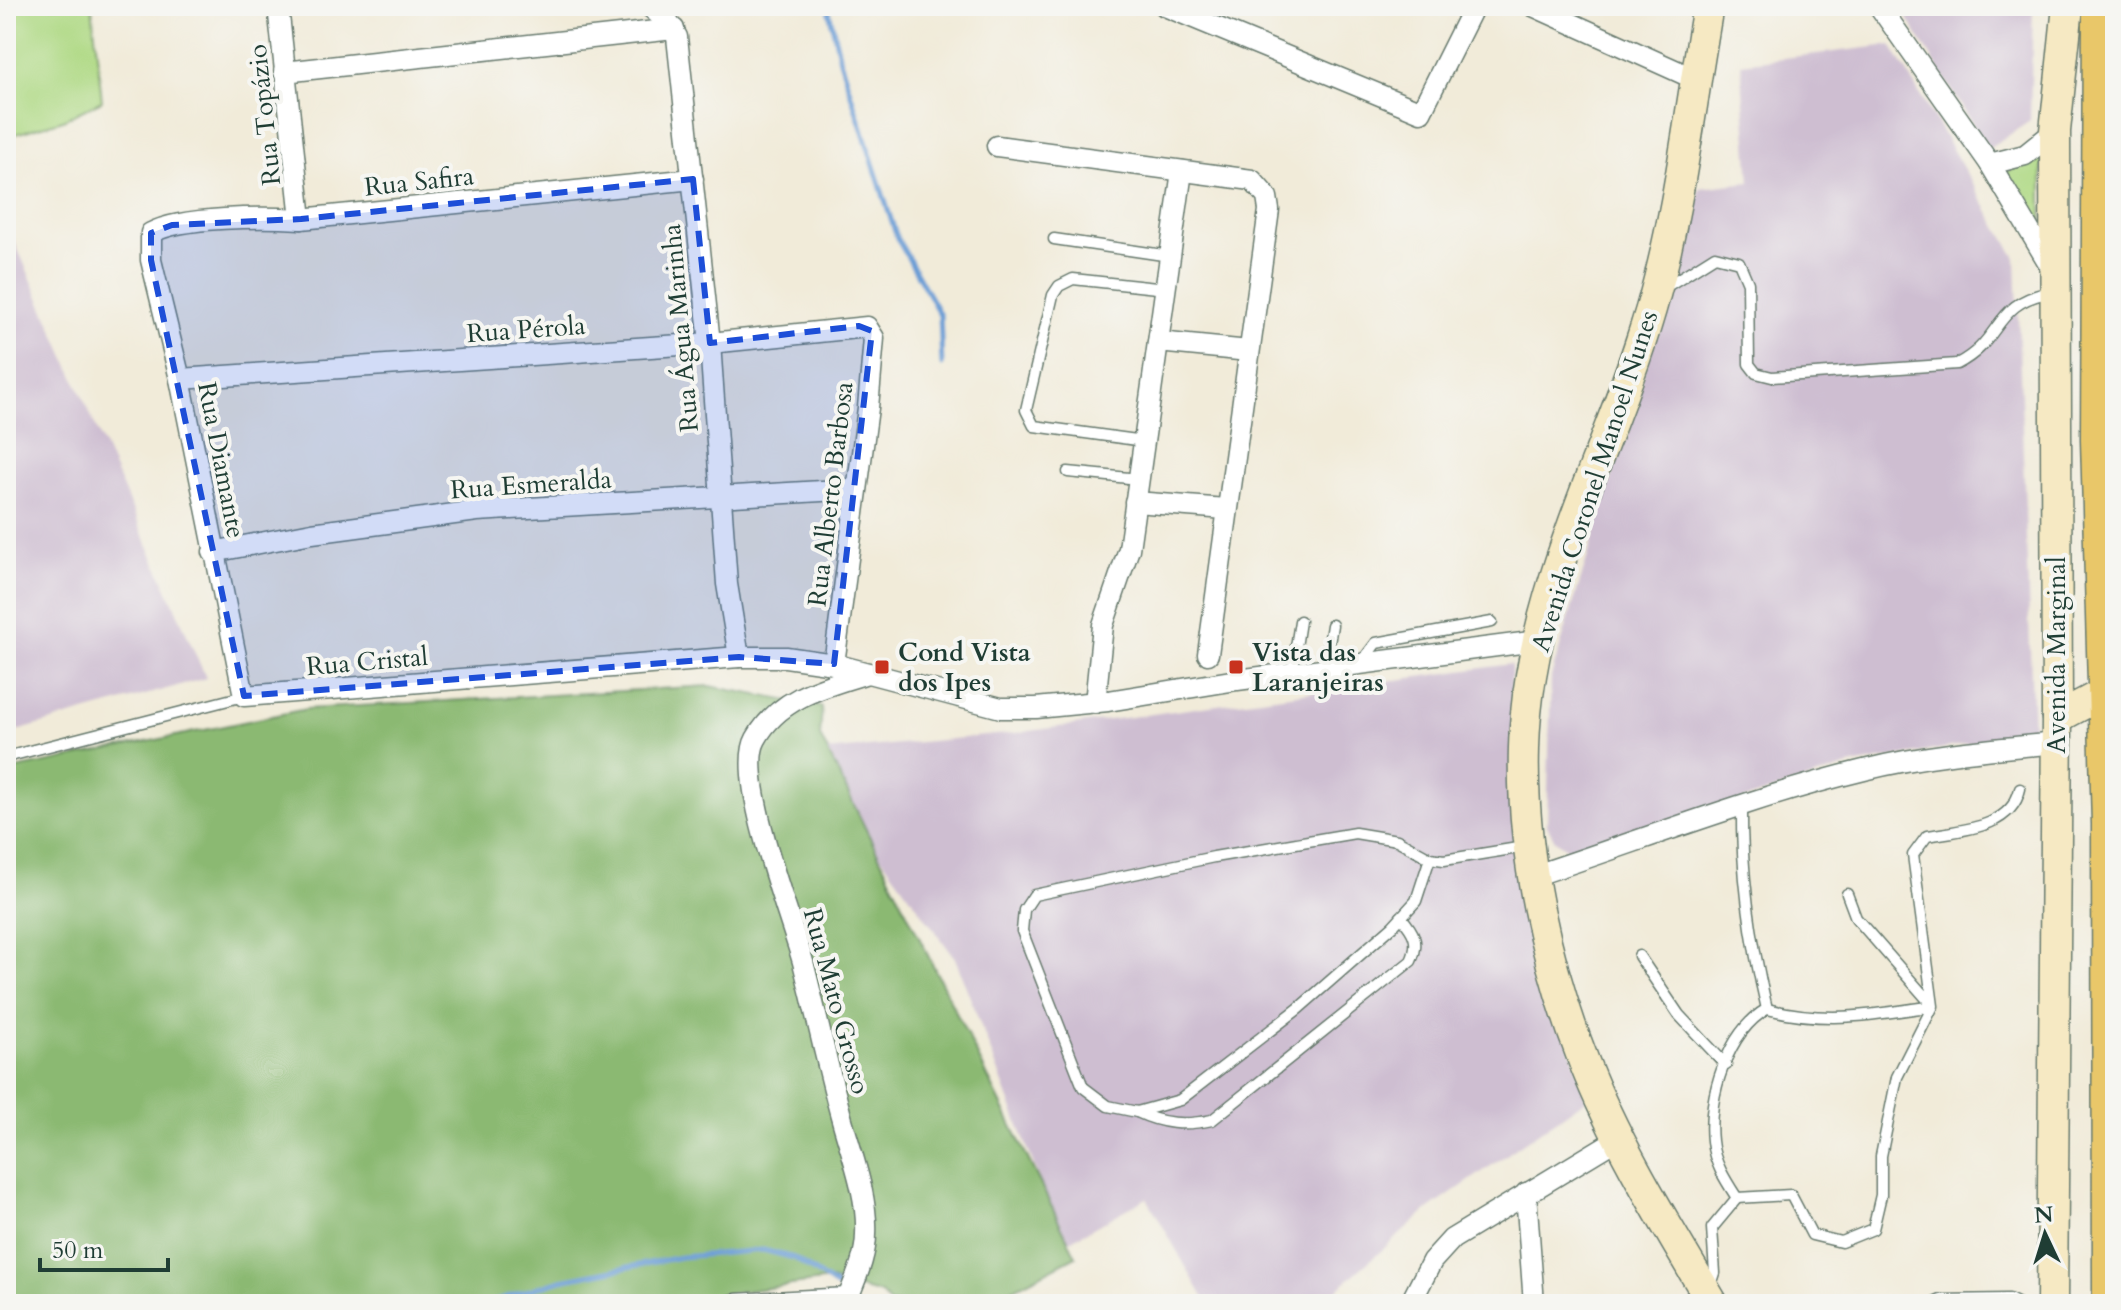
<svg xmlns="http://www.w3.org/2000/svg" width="2121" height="1310" viewBox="0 0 2121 1310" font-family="Cardo,serif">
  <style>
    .industrial { fill: #cebed1 }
    .green { fill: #afd984; stroke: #678b5c; stroke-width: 2 }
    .forest { fill: #8bb972; stroke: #557b53; stroke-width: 2 }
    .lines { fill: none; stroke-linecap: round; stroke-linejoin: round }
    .stream { stroke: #6a9dd5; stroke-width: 5 }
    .lane-casing { stroke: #687a6e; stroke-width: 13 }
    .street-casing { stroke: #687a6e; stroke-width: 23 }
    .secondary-casing { stroke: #687a6e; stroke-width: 33 }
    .primary-casing { stroke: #687a6e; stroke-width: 35 }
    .lane { stroke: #fff; stroke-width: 10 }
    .street { stroke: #fff; stroke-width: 20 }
    .secondary { stroke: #f6e9c3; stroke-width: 30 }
    .primary { stroke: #e9c769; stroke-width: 32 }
    .marked { fill: #1d4ed8; fill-opacity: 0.2; stroke: #1d4ed8; stroke-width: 6; stroke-dasharray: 16 10; stroke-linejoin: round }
    .poi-dot { fill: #c8321e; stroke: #f6f6f2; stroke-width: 3 }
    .labels { text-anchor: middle; stroke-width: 8; stroke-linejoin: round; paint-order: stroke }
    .street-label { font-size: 26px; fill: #1f3d34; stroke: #f6f6f2 }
    .poi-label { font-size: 26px; font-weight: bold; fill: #1f3d34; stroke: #f6f6f2; text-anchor: start }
  </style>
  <rect width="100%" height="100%" fill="#f6f6f2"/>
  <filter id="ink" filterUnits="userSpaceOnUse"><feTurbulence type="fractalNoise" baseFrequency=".0125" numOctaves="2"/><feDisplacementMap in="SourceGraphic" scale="16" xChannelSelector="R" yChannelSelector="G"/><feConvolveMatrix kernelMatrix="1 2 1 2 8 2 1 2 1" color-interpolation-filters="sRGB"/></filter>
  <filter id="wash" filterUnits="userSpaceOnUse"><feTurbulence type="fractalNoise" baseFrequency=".006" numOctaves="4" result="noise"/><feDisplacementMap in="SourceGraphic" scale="32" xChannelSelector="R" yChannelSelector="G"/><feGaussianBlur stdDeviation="1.8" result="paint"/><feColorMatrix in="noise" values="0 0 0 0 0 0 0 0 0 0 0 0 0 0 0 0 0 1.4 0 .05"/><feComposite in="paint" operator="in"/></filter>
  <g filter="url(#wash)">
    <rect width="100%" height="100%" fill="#f1ebd9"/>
    <g class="industrial">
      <polygon points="1900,6 2033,6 2030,121 1988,149"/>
      <polygon points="1891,45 2016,258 2033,732 1852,765 1594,848 1570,851 1555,840 1547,825 1551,677 1700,188 1750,182 1741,63"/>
      <polygon points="6,222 206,678 6,734"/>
      <polygon points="1511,664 1515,872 1586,1099 1428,1210 1320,1304 1207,1304 1147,1198 1064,1244 955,958 805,753 1016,733"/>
    </g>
    <g class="green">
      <polygon points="6,6 92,6 102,101 63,120 6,137"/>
      <polygon points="2042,155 2042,237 2006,172"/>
    </g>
    <polygon class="forest" points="709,686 822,707 820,736 1076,1256 984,1304 890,1304 881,1294 830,1280 645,1304 6,1304 6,771 306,709"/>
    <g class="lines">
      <g class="stream">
        <polyline points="828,6 840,60 897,238 940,315 942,365"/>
        <polyline points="485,1304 561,1280 681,1257 763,1250 794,1258 840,1289"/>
      </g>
    </g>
  </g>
  <g filter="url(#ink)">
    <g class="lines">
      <defs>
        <g id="lane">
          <polyline points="1054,239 1170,256"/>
          <path d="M1664,288L1715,256L1739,262L1748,283L1749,364L1756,373L1772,377L1957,364C2004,340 1992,302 2052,292"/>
          <polyline points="1144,441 1034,426 1026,410 1053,295 1059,286 1073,279 1166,289"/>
          <polyline points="1068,472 1139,479"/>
          <polyline points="1361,663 1376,643 1492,622"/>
          <polyline points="1325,669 1332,625"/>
          <polyline points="1292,673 1300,621"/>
          <polyline points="6,757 244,696"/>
          <path d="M1742,807C1741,875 1751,942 1767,1009"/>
          <polyline points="1430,858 1416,901 1393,926 1298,1009 1180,1100 1137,1112 1108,1106 1083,1087 1022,931 1024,910 1034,895 1214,857 1355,833 1397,840 1430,858 1444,860 1524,847"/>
          <path d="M1847,894L1856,918L1933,1006C1871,1015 1830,1024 1767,1009C1728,1031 1707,1097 1712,1141C1714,1163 1726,1181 1737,1198L1791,1195L1812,1235L1841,1242L1873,1229L1881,1195V1156L1897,1077L1933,1006L1913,855L1927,836C1960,830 2011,829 2020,789"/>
          <polyline points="1639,956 1679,1015 1726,1065"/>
          <path d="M1137,1112C1162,1124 1184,1126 1212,1120L1411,961C1420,942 1414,932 1401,917"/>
          <polyline points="1705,1286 1712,1282 1715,1273 1712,1228 1737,1198"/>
          <polyline points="1932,1304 1941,1300 2009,1299 2019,1304"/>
        </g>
        <g id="street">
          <polyline points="278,6 301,219"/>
          <polyline points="649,6 668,22 677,37 710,343 727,584 739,657"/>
          <polyline points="1165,6 1421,112 1474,6"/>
          <polyline points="1533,6 1697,80"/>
          <polyline points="1879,6 1990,164 2054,272"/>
          <polyline points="284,72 674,29"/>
          <polyline points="997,146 1252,180 1267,197 1269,210 1208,654"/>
          <polyline points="1990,164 2025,155 2055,131"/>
          <path d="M693,179L301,219C266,217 181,216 151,233V260L180,379L244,696L739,657H786L834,664L1001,708H1036L1108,701L1237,680L1537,641"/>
          <polyline points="1158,342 1249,351"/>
          <polyline points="180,379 710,343 867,327 874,338 868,408 834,664"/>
          <polyline points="1135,502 1226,509"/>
          <polyline points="213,552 312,533 477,511 856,489"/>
          <polyline points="1095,703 1103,625 1129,549 1182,171"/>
          <path d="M1533,876C1643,840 1752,797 1864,770C1927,754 1992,749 2057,743"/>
          <polyline points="1526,1193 1534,1304"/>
          <path d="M848,1298C856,1277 866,1257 866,1234C868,1196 851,1153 841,1116C827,1065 816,1013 803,962C791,918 735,776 756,739C779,697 826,686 868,673"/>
          <polyline points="736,1304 848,1298"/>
          <polyline points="1410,1304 1432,1261 1452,1239 1619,1138"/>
        </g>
        <g id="secondary">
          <path d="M1708,6C1690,108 1680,209 1651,309C1609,453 1527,594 1524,748C1521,853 1546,965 1584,1062C1617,1146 1667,1226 1713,1304"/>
          <polyline points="2057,718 2115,687"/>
          <polyline points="2052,1304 2057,718 2055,131 2068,6"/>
        </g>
        <polyline id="primary" points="2099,6 2097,440 2108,824 2109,1304"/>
      </defs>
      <use href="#lane" class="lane-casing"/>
      <use href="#street" class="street-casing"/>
      <use href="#secondary" class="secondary-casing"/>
      <use href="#primary" class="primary-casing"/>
      <use href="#lane" class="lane"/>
      <use href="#street" class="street"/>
      <use href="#secondary" class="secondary"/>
      <use href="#primary" class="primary"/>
    </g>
  </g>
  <path class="marked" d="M693,179L710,343L859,326L872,331L834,664L739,657L244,696L151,260V233L172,225L301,219Z"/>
  <g class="poi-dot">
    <rect x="874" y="659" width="16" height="16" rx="4"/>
    <rect x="1228" y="659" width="16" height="16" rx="4"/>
  </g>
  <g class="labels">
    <g class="street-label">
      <text transform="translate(264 115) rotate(-96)" y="9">Rua Topázio</text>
      <text transform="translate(419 181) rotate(-6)" y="9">Rua Safira</text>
      <text transform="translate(680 328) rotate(-95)" y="9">Rua Água Marinha</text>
      <text transform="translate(526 329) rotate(-4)" y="9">Rua Pérola</text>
      <text transform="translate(222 460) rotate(79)" y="9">Rua Diamante</text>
      <text transform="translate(1594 481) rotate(-72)" y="9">Avenida Coronel Manoel Nunes</text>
      <text transform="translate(531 484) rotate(-4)" y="9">Rua Esmeralda</text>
      <text transform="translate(830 494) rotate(-83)" y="9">Rua Alberto Barbosa</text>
      <text transform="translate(2056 655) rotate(-90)" y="9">Avenida Marginal</text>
      <text transform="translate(367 661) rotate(-5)" y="9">Rua Cristal</text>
      <text transform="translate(837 1001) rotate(75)" y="9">Rua Mato Grosso</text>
    </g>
    <g class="poi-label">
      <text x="898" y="661">Cond Vista<tspan x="898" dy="30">dos Ipes</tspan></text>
      <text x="1252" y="661">Vista das<tspan x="1252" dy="30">Laranjeiras</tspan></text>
    </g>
  </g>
  <rect width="2121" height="1310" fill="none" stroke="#f6f6f2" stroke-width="32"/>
  <g transform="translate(2045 1234) rotate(356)" stroke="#f6f6f2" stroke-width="6" paint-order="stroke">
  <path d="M0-6L14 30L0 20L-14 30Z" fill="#1f3d34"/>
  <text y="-12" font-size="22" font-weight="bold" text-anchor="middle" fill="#1f3d34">N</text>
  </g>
  <path d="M40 1258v12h128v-12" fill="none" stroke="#1f3d34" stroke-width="4"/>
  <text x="52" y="1258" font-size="24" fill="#1f3d34" stroke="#f6f6f2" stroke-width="6" paint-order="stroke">50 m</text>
</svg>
